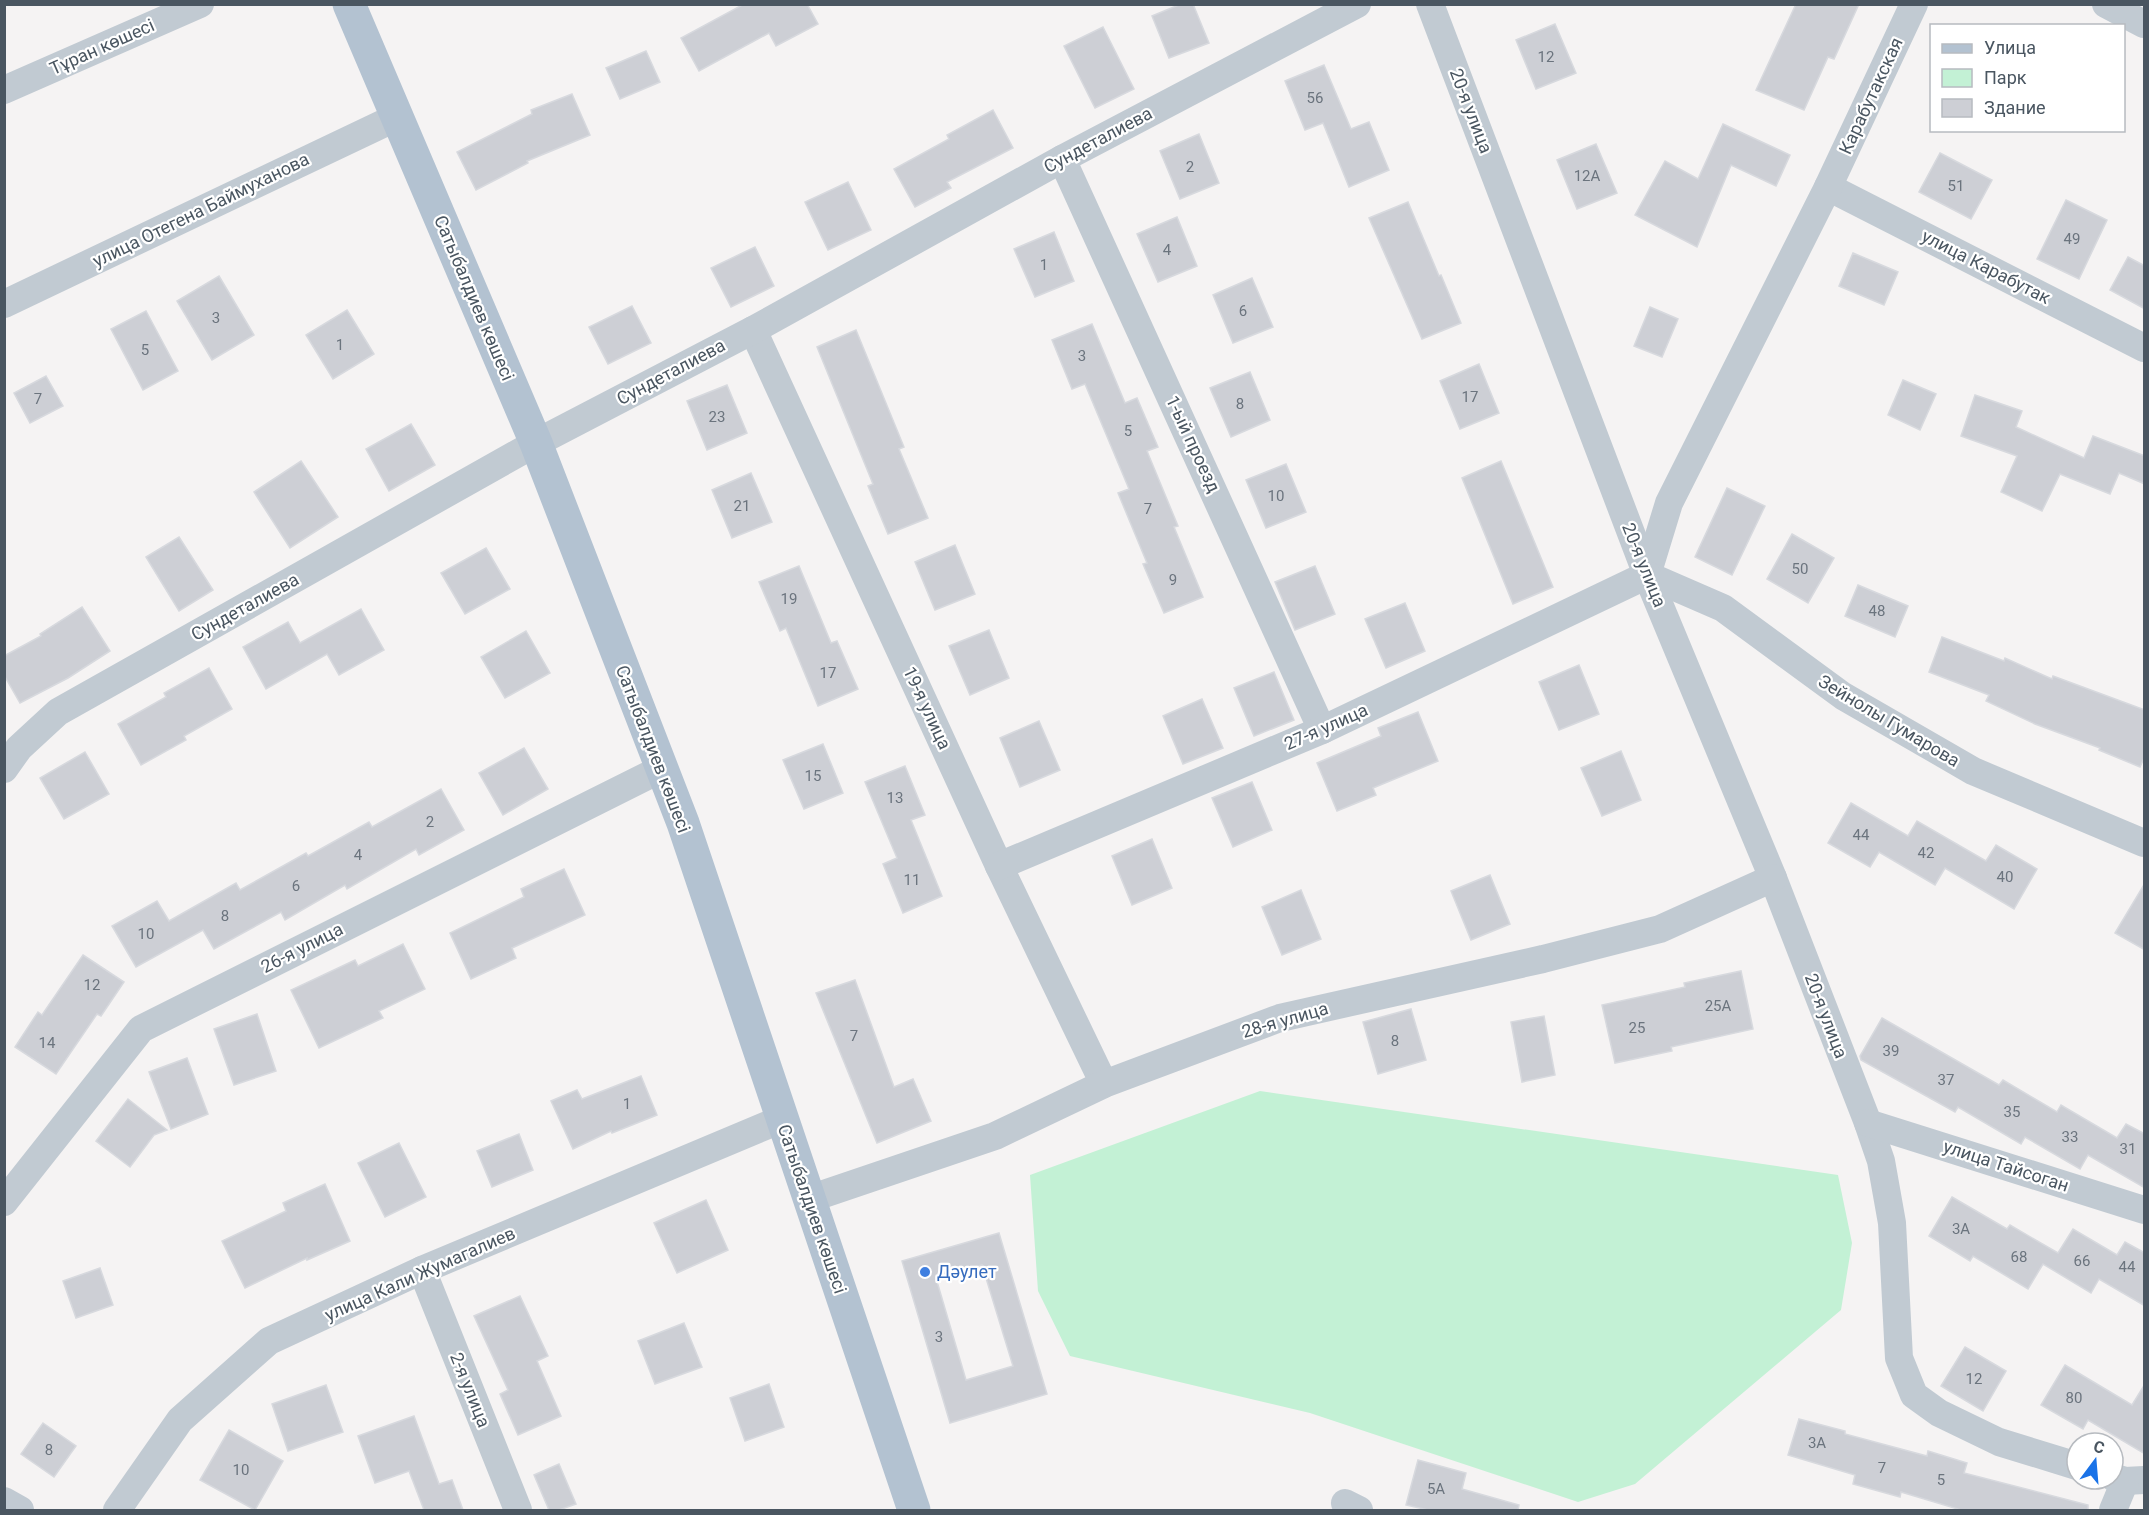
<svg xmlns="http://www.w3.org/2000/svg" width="2149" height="1515" viewBox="0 0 2149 1515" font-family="Roboto,sans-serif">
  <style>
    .green { fill: #c3f1d5 }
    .building { fill: #cdcfd5; stroke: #d7d9de; stroke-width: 1.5; fill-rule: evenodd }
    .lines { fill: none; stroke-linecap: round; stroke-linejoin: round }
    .minor { stroke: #c1cad2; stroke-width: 28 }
    .major { stroke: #b3c2d1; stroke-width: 33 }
    .shop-dot { fill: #3f7fe0; stroke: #fff; stroke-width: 2 }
    .labels { text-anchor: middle; stroke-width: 4.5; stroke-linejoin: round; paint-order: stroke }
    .number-label { font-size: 15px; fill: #6b747e }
    .street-label { font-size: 18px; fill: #4a5661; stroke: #fff }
    .shop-label { font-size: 18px; fill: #366cbe; stroke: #fff; text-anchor: start }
  </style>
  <rect width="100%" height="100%" fill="#f5f3f3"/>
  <polygon class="green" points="1260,1091 1838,1175 1852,1243 1841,1310 1635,1484 1578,1502 1310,1413 1070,1356 1038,1291 1030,1175"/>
  <g class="building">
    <polygon points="744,4 807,4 818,24 776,46 769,33 699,71 681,38"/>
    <polygon points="1181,4 1193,4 1209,43 1169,58 1152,16"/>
    <polygon points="1796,4 1859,4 1834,59 1828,57 1804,110 1756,90"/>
    <polygon points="1555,24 1576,73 1536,89 1516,40"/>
    <polygon points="1103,27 1134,89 1095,108 1064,46"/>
    <polygon points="646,51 660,82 620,99 606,68"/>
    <polygon points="1324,65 1351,129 1369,122 1389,170 1349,187 1323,123 1305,130 1285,81"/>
    <polygon points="572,94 590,135 527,161 528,163 476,190 457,152 532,114 531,110"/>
    <polygon points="993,110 1013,148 947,182 951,188 915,207 894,169 949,139 947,135"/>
    <polygon points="1723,124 1790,155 1776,186 1731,165 1697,247 1635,215 1665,161 1698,179"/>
    <polygon points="1199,134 1219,183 1180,199 1160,151"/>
    <polygon points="1596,144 1617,193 1577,209 1557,160"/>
    <polygon points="1940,153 1992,180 1971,219 1919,192"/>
    <polygon points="848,182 871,230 828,250 805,202"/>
    <polygon points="2066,200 2107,220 2079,279 2037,259"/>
    <polygon points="1408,202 1439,276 1441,275 1461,323 1422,339 1369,218"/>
    <polygon points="1177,217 1197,266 1158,282 1137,234"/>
    <polygon points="1054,232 1074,281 1035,297 1014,249"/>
    <polygon points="755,247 774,286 731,307 711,268"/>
    <polygon points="1853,253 1898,272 1884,305 1839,286"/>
    <polygon points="2128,257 2145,266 2145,309 2110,290"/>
    <polygon points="219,276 254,335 212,360 177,301"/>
    <polygon points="1252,278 1273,327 1233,343 1213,295"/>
    <polygon points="632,306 651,343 608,364 589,327"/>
    <polygon points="1650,307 1678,319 1662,357 1634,346"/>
    <polygon points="347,310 374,354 333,379 306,335"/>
    <polygon points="146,311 178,371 143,390 111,329"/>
    <polygon points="1092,324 1125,403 1137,398 1158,447 1147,451 1178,526 1174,527 1203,597 1164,613 1143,564 1147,563 1118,493 1129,489 1085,384 1072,389 1052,340"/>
    <polygon points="856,330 904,447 899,449 928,518 888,534 868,486 873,484 817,347"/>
    <polygon points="1479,364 1499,413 1460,429 1440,381"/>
    <polygon points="1250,372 1270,420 1231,437 1210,388"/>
    <polygon points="46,376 63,406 30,423 14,393"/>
    <polygon points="1903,380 1936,394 1920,430 1888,415"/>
    <polygon points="727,385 747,433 707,450 687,401"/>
    <polygon points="1975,395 2022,411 2016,427 2084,458 2093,436 2145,456 2145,484 2119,473 2110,494 2060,474 2042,511 2001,492 2017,456 1961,436"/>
    <polygon points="411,424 435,465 389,491 366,449"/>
    <polygon points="301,461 338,517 290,548 254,492"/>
    <polygon points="1501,461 1553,587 1513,604 1462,478"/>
    <polygon points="1286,464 1306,512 1266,528 1246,480"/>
    <polygon points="751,473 772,522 732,538 712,490"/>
    <polygon points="1727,488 1765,506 1732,575 1695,557"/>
    <polygon points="1792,534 1834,558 1808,603 1767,579"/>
    <polygon points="179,537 213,590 179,611 146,557"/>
    <polygon points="955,545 975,594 935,610 915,562"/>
    <polygon points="486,548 510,589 465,614 441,573"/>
    <polygon points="799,566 831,643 837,641 858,689 818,706 786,628 780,631 759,582"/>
    <polygon points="1315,566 1335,614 1295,630 1275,582"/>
    <polygon points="1858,585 1908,606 1895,637 1845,616"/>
    <polygon points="1405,603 1425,651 1386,668 1365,619"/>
    <polygon points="82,607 110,651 68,678 20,703 4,675 4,656 41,636 40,634"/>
    <polygon points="361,609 384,650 339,675 327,654 266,689 243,647 288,622 300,643"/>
    <polygon points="989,630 1009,678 970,695 949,646"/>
    <polygon points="526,631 550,673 505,698 481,657"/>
    <polygon points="1942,637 2004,661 2005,658 2052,679 2053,676 2145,710 2145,756 2140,767 2099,750 2100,748 2035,724 1986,701 1989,695 1929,672"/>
    <polygon points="1579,665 1599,714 1559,730 1539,682"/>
    <polygon points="209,668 232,709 184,736 186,740 141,765 118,724 166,697 164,693"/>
    <polygon points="1274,672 1294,720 1254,736 1234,688"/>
    <polygon points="1202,699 1223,748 1183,764 1163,716"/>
    <polygon points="1418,712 1438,761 1373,788 1376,795 1337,811 1317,763 1381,736 1378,728"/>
    <polygon points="1039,721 1060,770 1020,787 1000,738"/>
    <polygon points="823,744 843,793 804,809 783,760"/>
    <polygon points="524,748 548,789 503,815 479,773"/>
    <polygon points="1621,751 1641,800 1602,816 1581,768"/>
    <polygon points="85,752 109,794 64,819 40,778"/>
    <polygon points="905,766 925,815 911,820 942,896 903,913 883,864 897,858 865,782"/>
    <polygon points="1252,782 1272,830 1233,847 1212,798"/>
    <polygon points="441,789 464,830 419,855 416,849 347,889 345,885 285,920 281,912 214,949 203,930 136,967 112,926 157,901 169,921 236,883 240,890 306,853 308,856 369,822 372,827"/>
    <polygon points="1851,803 1908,836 1917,821 1986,861 1996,845 2037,869 2014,909 1945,868 1935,885 1879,852 1870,867 1828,843"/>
    <polygon points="1152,839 1172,888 1132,905 1112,856"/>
    <polygon points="564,869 585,915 512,948 516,958 471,979 450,933 524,897 521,889"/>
    <polygon points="1490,875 1510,924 1471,940 1451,891"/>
    <polygon points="2145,883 2145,950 2115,933"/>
    <polygon points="1301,890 1321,939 1282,955 1262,907"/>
    <polygon points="403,944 425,989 379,1011 383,1018 319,1048 291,990 355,960 358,966"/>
    <polygon points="83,955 124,982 101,1016 97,1014 56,1074 15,1047 38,1012 42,1015"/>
    <polygon points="1741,971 1753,1029 1671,1047 1672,1051 1615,1063 1602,1005 1685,987 1684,983"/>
    <polygon points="855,980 894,1087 913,1079 931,1121 877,1143 816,993"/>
    <polygon points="1411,1009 1426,1060 1378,1074 1363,1022"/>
    <polygon points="257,1014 276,1071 234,1085 214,1029"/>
    <polygon points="1544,1016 1555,1075 1522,1082 1511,1022"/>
    <polygon points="1882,1018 1999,1085 2003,1080 2057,1112 2061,1105 2117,1138 2126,1124 2145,1134 2145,1188 2088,1155 2080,1169 2025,1137 2021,1144 1958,1107 1955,1112 1861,1060 1860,1056"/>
    <polygon points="187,1058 208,1114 171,1129 149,1072"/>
    <polygon points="641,1076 657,1115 612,1133 611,1131 573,1149 551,1101 577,1090 582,1099"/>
    <polygon points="128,1099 167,1130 154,1135 130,1167 96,1141"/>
    <polygon points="519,1134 533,1170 492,1187 477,1151"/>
    <polygon points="399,1143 426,1197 385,1217 358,1163"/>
    <polygon points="325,1184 350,1241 307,1260 307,1258 245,1288 222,1241 286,1211 283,1203"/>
    <polygon points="1952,1197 2007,1229 2010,1225 2058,1253 2073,1229 2117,1255 2125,1242 2145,1253 2145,1306 2099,1279 2091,1293 2043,1264 2028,1289 1973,1256 1970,1261 1929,1236"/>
    <polygon points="706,1200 728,1250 677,1273 654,1223"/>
    <path d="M999,1233L1047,1394L950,1423L902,1261ZM982,1265L1013,1366L966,1380L936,1278Z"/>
    <polygon points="100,1268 113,1305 76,1318 63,1281"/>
    <polygon points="520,1296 548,1356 537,1361 561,1416 518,1435 500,1394 508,1390 474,1316"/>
    <polygon points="684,1323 702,1367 655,1384 638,1341"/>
    <polygon points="1965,1347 2006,1371 1983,1411 1941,1386"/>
    <polygon points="2065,1365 2132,1405 2145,1384 2145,1454 2088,1420 2083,1429 2041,1405"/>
    <polygon points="769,1384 784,1427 745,1441 730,1398"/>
    <polygon points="326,1385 343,1432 288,1451 272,1404"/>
    <polygon points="414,1416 439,1484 452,1480 463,1510 424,1510 409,1471 375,1483 358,1436"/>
    <polygon points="1799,1419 1845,1431 1845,1434 1927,1456 1928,1451 1967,1463 1964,1473 2088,1505 2088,1510 1961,1510 1901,1492 1900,1497 1853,1484 1855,1475 1788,1455"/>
    <polygon points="43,1423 76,1446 54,1477 21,1454"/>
    <polygon points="229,1430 283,1461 255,1510 200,1480"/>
    <polygon points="1418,1460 1466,1473 1462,1489 1519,1505 1518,1510 1428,1510 1406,1505"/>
    <polygon points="559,1464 576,1504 559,1510 549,1510 534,1475"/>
  </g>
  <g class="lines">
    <g class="minor">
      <polyline points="1430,4 1647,575 1773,878 1868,1123 1881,1161 1892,1223 1899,1358 1914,1395 1939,1413 1999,1442 2077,1466"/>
      <polyline points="2106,4 2144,24"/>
      <polyline points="4,90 200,4"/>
      <polyline points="1062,159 1322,730"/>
      <polyline points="1828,187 2144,348"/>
      <polyline points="4,304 397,117"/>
      <polyline points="753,330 999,866 1104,1084"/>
      <polyline points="1647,575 1669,503 1828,187 1914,4"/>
      <polyline points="1647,575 1723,608 1843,696 1973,771 2144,843"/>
      <polyline points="4,769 19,748 58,712 536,443 753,330 1062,159 1357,4"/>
      <polyline points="999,866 1322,730 1647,575"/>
      <polyline points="1868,1123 2144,1210"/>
      <polyline points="809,1199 995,1136 1104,1084 1280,1018 1543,959 1660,929 1773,878"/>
      <polyline points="4,1202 141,1029 661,769"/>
      <polyline points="422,1270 518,1510"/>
      <polyline points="2113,1477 2125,1481 2144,1480"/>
      <polyline points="4,1501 20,1510"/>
      <polyline points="1345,1503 1359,1510"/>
      <polyline points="117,1510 180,1420 269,1341 422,1270 782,1119"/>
      <polyline points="2113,1510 2125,1481"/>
    </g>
    <polyline class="major" points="349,4 536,443 683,823 914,1510"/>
  </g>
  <circle class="shop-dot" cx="925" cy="1272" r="6"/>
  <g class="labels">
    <g class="number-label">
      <text x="1546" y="62">12</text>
      <text x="1315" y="103">56</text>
      <text x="1190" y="172">2</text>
      <text x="1587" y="181">12А</text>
      <text x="1956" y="191">51</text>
      <text x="2072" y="244">49</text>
      <text x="1167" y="255">4</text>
      <text x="1044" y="270">1</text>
      <text x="1243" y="316">6</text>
      <text x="216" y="323">3</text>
      <text x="340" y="350">1</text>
      <text x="145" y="355">5</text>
      <text x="1082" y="361">3</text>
      <text x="1470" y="402">17</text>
      <text x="38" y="404">7</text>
      <text x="1240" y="409">8</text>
      <text x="717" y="422">23</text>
      <text x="1128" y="436">5</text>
      <text x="1276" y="501">10</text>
      <text x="742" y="511">21</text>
      <text x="1148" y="514">7</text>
      <text x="1800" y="574">50</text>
      <text x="1173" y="585">9</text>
      <text x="789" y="604">19</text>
      <text x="1877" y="616">48</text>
      <text x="828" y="678">17</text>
      <text x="813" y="781">15</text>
      <text x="895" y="803">13</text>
      <text x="430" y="827">2</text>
      <text x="1861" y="840">44</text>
      <text x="1926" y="858">42</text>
      <text x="358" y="860">4</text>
      <text x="2005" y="882">40</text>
      <text x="912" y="885">11</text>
      <text x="296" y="891">6</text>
      <text x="225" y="921">8</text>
      <text x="146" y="939">10</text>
      <text x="92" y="990">12</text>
      <text x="1718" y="1011">25А</text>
      <text x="1637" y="1033">25</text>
      <text x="854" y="1041">7</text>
      <text x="1395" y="1046">8</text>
      <text x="47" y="1048">14</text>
      <text x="1891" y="1056">39</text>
      <text x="1946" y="1085">37</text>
      <text x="627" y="1109">1</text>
      <text x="2012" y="1117">35</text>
      <text x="2070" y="1142">33</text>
      <text x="2128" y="1154">31</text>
      <text x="1961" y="1234">3А</text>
      <text x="2019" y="1262">68</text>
      <text x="2082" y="1266">66</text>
      <text x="2127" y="1272">44</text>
      <text x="939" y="1342">3</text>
      <text x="1974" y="1384">12</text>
      <text x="2074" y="1403">80</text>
      <text x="1817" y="1448">3А</text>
      <text x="49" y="1455">8</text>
      <text x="1882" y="1473">7</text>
      <text x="241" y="1475">10</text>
      <text x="1941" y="1485">5</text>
      <text x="1436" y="1494">5А</text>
    </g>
    <g class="street-label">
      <text transform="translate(102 47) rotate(-24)" y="6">Тұран көшесі</text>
      <text transform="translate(1871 96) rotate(-65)" y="6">Карабутакская</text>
      <text transform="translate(1471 111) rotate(69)" y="6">20-я улица</text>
      <text transform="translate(1098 140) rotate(-28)" y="6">Сундеталиева</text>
      <text transform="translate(201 210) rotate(-26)" y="6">улица Отегена Баймуханова</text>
      <text transform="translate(1986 267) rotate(27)" y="6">улица Карабутак</text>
      <text transform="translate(474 298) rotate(67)" y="6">Сатыбалдиев көшесі</text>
      <text transform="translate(671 372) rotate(-28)" y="6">Сундеталиева</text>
      <text transform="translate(1193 444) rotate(65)" y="6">1-ый проезд</text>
      <text transform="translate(1644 565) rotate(68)" y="6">20-я улица</text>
      <text transform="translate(245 607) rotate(-29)" y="6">Сундеталиева</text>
      <text transform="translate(927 708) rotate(65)" y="6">19-я улица</text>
      <text transform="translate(1889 721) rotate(31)" y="6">Зейнолы Гумарова</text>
      <text transform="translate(1326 727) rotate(-24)" y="6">27-я улица</text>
      <text transform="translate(653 749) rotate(69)" y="6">Сатыбалдиев көшесі</text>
      <text transform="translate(302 948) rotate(-27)" y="6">26-я улица</text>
      <text transform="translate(1826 1016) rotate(69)" y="6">20-я улица</text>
      <text transform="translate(1285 1020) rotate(-16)" y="6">28-я улица</text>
      <text transform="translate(2006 1166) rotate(18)" y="6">улица Тайсоган</text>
      <text transform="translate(812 1209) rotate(71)" y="6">Сатыбалдиев көшесі</text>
      <text transform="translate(420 1274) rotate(-24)" y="6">улица Кали Жумагалиев</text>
      <text transform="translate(470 1390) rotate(68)" y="6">2-я улица</text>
    </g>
    <g class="shop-label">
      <text x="937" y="1278">Дәулет</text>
    </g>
  </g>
  <rect width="2149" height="1515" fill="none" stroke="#4a5661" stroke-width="12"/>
  <rect x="1930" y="24" width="195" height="108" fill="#ffffff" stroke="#b7bbc0" stroke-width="1.5"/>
  <rect x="1942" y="44" width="30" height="9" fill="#b3c2d1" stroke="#b7bbc0" stroke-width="1.5"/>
  <text x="1984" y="54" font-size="18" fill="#4a5661">Улица</text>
  <rect x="1942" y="69" width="30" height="18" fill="#c3f1d5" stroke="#b7bbc0" stroke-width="1.5"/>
  <text x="1984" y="84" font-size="18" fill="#4a5661">Парк</text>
  <rect x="1942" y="99" width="30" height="18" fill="#cdcfd5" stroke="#b7bbc0" stroke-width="1.5"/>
  <text x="1984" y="114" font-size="18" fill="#4a5661">Здание</text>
  <g transform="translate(2095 1461) rotate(16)"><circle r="28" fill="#ffffff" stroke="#b7bbc0" stroke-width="1.5"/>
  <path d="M0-4.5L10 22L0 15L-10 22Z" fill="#1a73e8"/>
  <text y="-9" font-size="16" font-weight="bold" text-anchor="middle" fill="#4a5661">С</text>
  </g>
</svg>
